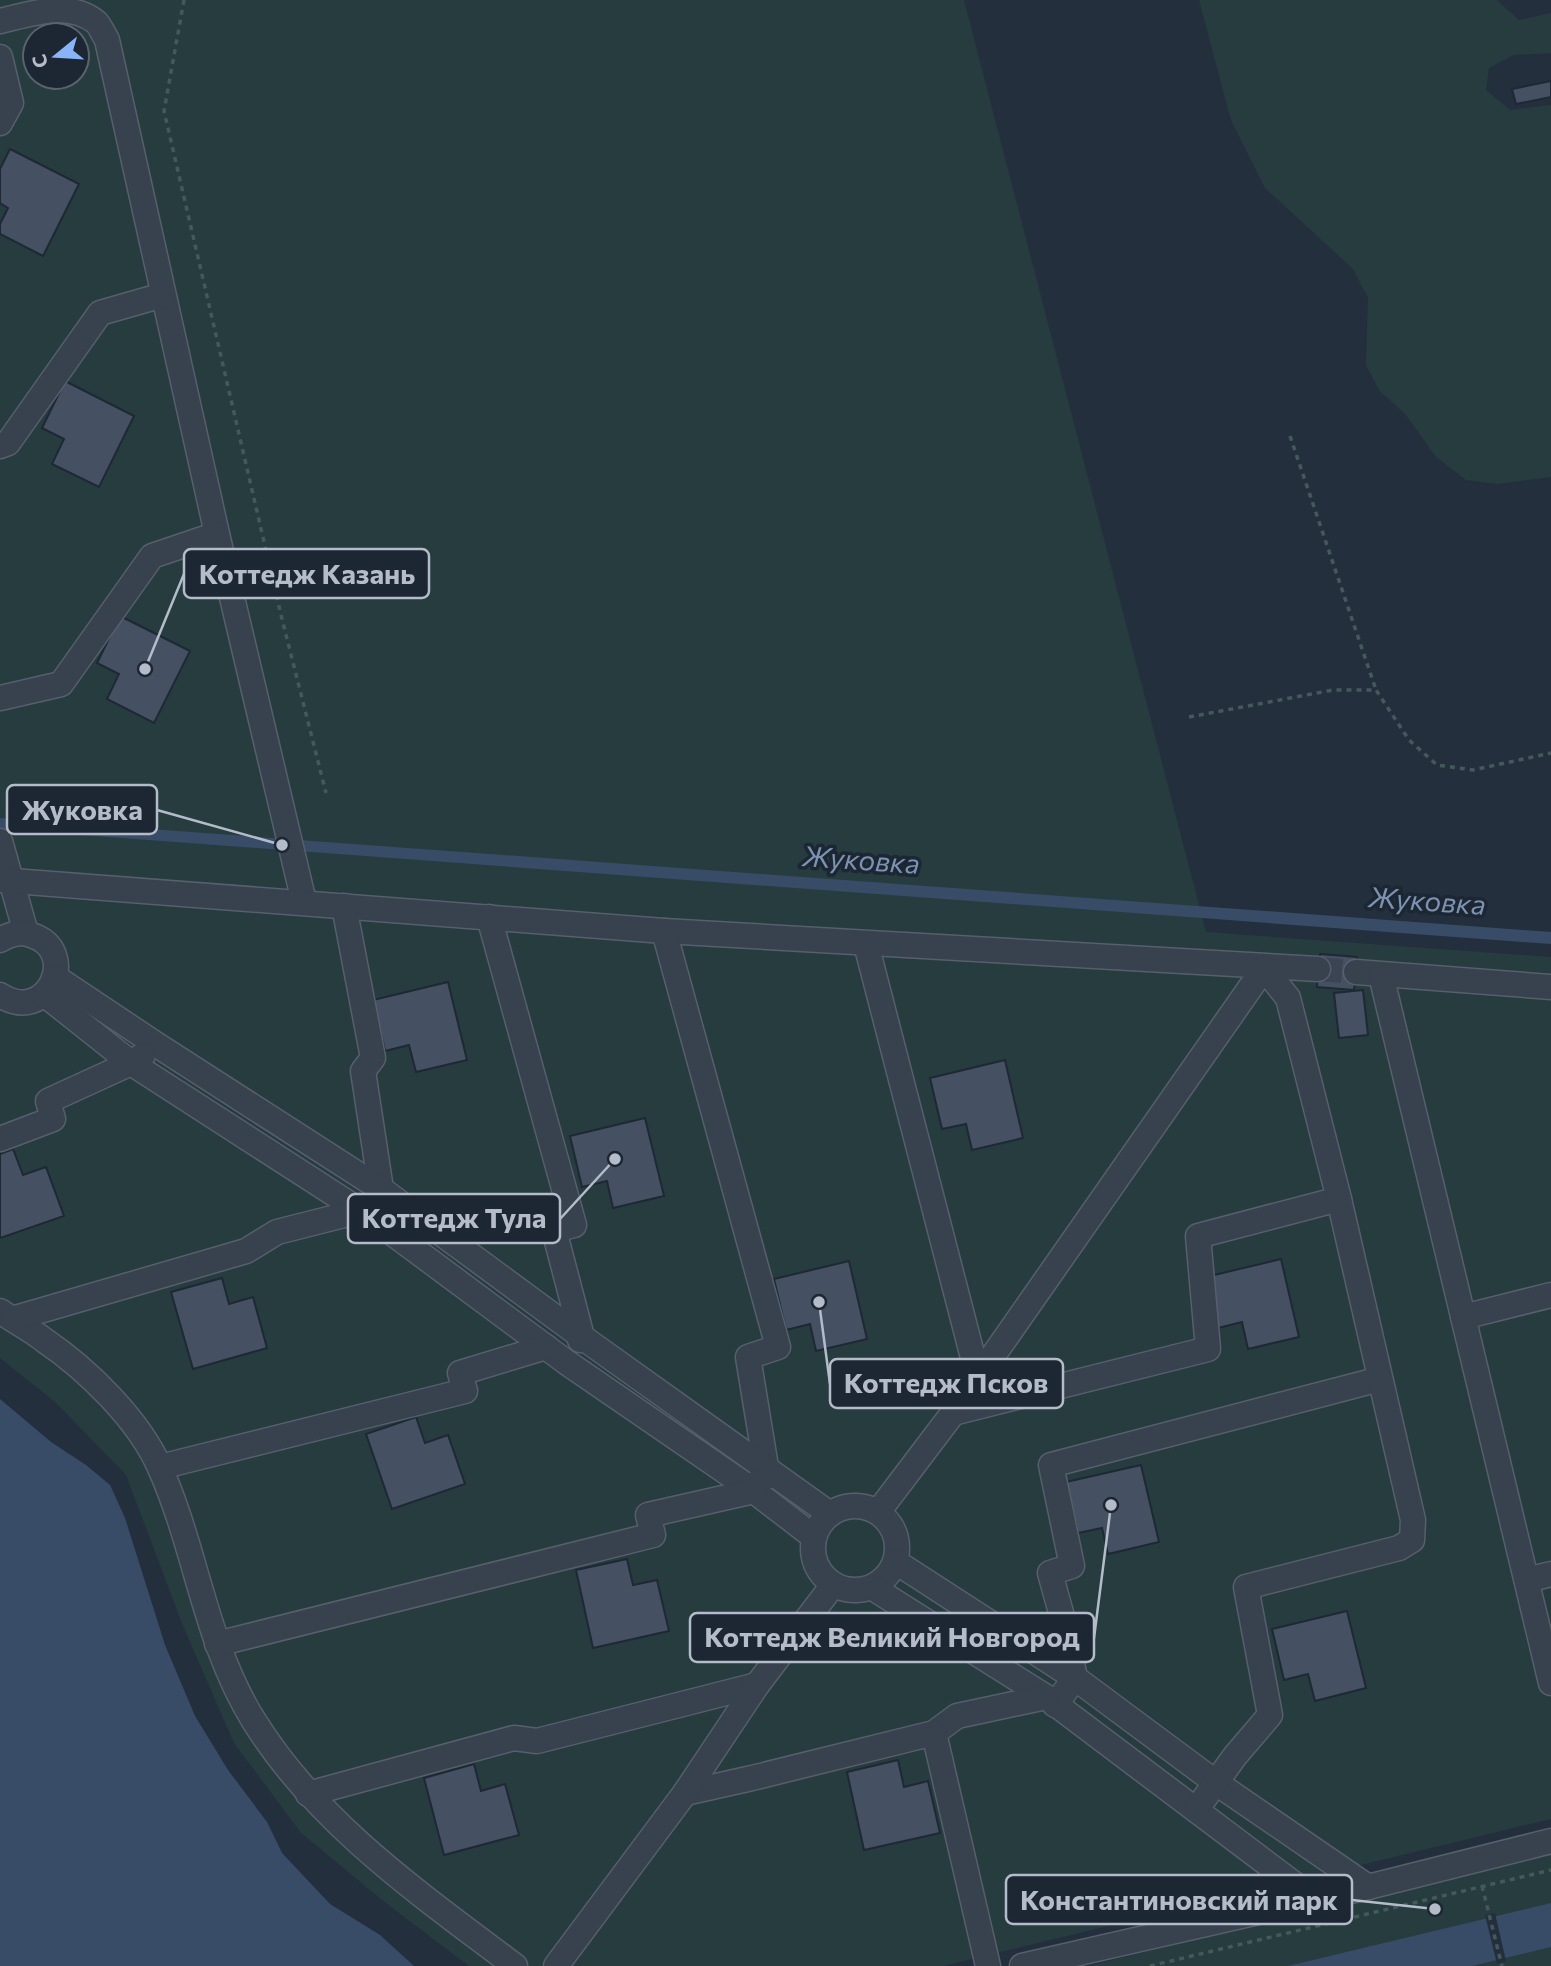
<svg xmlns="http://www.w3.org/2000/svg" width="1551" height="1966" viewBox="0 0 1551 1966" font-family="Commissioner,sans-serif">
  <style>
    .green { fill: #263c3f; fill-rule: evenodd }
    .water { fill: #394c67 }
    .pier { fill: #242f3e }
    .building { fill: #455162; stroke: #1f2835; stroke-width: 2 }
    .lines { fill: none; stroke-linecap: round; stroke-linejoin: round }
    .minor-tunnel { stroke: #3a4453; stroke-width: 24; stroke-dasharray: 24 12; stroke-linecap: butt }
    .minor-casing { stroke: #565f6c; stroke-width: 27 }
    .path { stroke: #44595c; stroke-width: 3.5; stroke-dasharray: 5 5; stroke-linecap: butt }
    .minor { stroke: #38414e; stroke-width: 24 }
    .labels { text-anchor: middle; stroke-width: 7; stroke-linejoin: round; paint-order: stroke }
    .water-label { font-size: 28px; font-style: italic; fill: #7c92b1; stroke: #1d2633 }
    .leader { fill: none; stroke: #b4bcc9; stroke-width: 2.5 }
    .callout-dot { fill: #b4bcc9; stroke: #1d2633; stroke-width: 2.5 }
    .callout { fill: #1d2633; stroke: #b4bcc9; stroke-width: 2.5 }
    .callout-label { font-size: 28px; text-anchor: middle; font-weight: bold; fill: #b4bcc9 }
  </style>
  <rect width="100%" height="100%" fill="#242f3e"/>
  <g class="green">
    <path d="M0,0H964L1206,932L1551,957V1819L943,1966H469L387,1904L301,1833L234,1743L183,1626L126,1475L55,1402L0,1358ZM35,35H77V77H35Z"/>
    <polygon points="1199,0 1497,0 1519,20 1551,13 1551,53 1514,55 1489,68 1486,90 1510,110 1551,105 1551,477 1497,484 1466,480 1436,457 1406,415 1379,390 1366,365 1368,298 1353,269 1265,188 1231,120"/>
    <polygon points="1551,1852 1551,1966 1088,1966"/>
  </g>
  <g class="water">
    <polygon points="0,818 1551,932 1551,944 0,829"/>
    <polygon points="0,1399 51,1442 86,1465 110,1485 125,1518 165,1645 195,1716 228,1770 267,1822 282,1853 330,1904 380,1935 414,1966 0,1966"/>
    <polygon points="1551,1903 1551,1947 1472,1966 1288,1966"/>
  </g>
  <polygon class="pier" points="1495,1913 1506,1961 1497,1964 1485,1915"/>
  <g class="building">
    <polygon points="1551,81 1551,97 1516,104 1512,89"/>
    <polygon points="10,149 79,184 43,256 0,234 0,224 8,208 0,203 0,169"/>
    <polygon points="65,381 134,416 99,487 52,464 64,439 42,428"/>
    <polygon points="120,616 190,651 154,723 107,699 119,674 97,663"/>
    <polygon points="1320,954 1357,957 1354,990 1317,987"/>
    <polygon points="448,982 467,1060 416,1072 409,1045 385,1051 373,1000"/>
    <polygon points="1363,990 1368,1035 1339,1038 1334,993"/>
    <polygon points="1005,1060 1023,1138 972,1150 966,1124 942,1129 930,1078"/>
    <polygon points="645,1118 664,1196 613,1208 607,1181 582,1187 570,1136"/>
    <polygon points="13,1149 23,1175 46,1167 64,1216 0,1238 0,1154"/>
    <polygon points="1281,1259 1299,1337 1248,1349 1242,1322 1218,1328 1206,1277"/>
    <polygon points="849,1261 867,1339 816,1351 810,1324 786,1330 774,1279"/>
    <polygon points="222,1278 229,1304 253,1297 267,1348 193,1369 171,1292"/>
    <polygon points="416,1417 425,1443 448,1435 465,1484 392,1509 366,1434"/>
    <polygon points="1141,1465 1159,1542 1108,1554 1102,1528 1078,1533 1066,1482"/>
    <polygon points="627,1559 633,1585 657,1580 669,1631 593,1648 576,1570"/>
    <polygon points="1347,1611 1366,1688 1315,1701 1308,1674 1284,1680 1272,1629"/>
    <polygon points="898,1760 904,1787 928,1781 940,1833 864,1850 847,1772"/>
    <polygon points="474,1764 481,1791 505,1784 519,1835 444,1855 424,1778"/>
  </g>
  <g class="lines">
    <polyline class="minor-tunnel" points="1318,969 1356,972"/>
    <defs>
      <g id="minor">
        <path d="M0,21C30,14 69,0 96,22C100,26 104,35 107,40L217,534L304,902"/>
        <polyline points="0,57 11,103 0,123"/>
        <polyline points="0,446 8,443 100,313 163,295"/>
        <polyline points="0,698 61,684 152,556 217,534"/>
        <polyline points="0,841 26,933"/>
        <polyline points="0,880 664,931 1318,969"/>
        <polyline points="344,906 373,1058 363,1071 381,1189 380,1199"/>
        <polyline points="489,917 574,1225 554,1230 582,1337 580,1340"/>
        <polyline points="664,931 778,1347 748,1357 766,1467 770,1476"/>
        <path d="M0,940C10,934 20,931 31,935C81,950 48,1026 0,995"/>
        <polyline points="866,944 978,1377"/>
        <polyline points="1356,972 1551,987"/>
        <polyline points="1381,975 1551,1683"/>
        <polyline points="55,977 157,1045 381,1189 582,1337 830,1514"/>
        <polyline points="44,994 131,1063 376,1221 566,1362 754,1491 814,1537"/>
        <polyline points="0,1139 53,1119 48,1101 131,1063 143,1055"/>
        <path d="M0,1311C14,1321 30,1329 44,1340C88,1370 139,1420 160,1468C197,1551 205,1643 254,1721C318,1824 420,1894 515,1966"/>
        <polyline points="1463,1317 1551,1295"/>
        <polyline points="12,1319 246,1251 277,1232 360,1211"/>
        <polyline points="953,1413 1208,1349 1198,1236 1339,1199"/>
        <polyline points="160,1467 465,1391 460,1373 546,1347"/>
        <circle cx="855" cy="1548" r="42"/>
        <polyline points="878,1512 953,1413 1264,968"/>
        <polyline points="896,1562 1075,1678 1215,1782 1368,1887"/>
        <polyline points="1527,1580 1551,1574"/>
        <polyline points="873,1588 1046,1697 1314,1899"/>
        <polyline points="217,1644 653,1535 648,1515 754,1491 758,1482"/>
        <polyline points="1055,1705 1075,1678 1063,1620 1050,1573 1072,1566 1051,1465 1380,1379"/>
        <polyline points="934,1733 957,1716 1046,1697"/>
        <polyline points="685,1793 752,1778 934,1733 988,1966"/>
        <polyline points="308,1794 514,1738 537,1741 757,1685"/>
        <polyline points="1196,1810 1235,1756 1270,1715 1246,1587 1399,1548 1412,1540 1413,1520 1339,1199 1288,998 1264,968"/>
        <polyline points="556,1966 685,1793 757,1685 833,1585"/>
        <polyline points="1022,1966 1368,1887 1551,1841"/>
      </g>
    </defs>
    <use href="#minor" class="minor-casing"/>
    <g class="path">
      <polyline points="184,0 164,111 281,615 326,793"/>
      <polyline points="1290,436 1376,690"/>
      <polyline points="1189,717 1333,690 1376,690 1409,740 1437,765 1473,770 1551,753"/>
      <polyline points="1482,1886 1502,1966"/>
      <polyline points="1150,1966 1551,1870"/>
    </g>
    <use href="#minor" class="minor"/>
  </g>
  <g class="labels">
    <g class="water-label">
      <text transform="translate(861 860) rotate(4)" y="10">Жуковка</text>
      <text transform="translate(1427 901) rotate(4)" y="10">Жуковка</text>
    </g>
  </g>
  <path class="leader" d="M145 669L184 574M282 845L157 810M615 1159L560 1219M819 1302L830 1384M1111 1505L1094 1638M1435 1909L1352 1900"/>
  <g class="callout-dot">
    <circle cx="145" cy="669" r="7"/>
    <circle cx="282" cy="845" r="7"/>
    <circle cx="615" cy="1159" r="7"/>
    <circle cx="819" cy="1302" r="7"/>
    <circle cx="1111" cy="1505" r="7"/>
    <circle cx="1435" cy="1909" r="7"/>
  </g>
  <g class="callout">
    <rect x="184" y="549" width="245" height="49" rx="7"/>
    <rect x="7" y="785" width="150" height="49" rx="7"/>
    <rect x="348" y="1194" width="212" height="49" rx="7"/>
    <rect x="830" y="1359" width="233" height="49" rx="7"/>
    <rect x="690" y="1613" width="404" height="49" rx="7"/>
    <rect x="1006" y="1875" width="346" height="49" rx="7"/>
  </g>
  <g class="callout-label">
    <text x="307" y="584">Коттедж Казань</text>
    <text x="82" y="820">Жуковка</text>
    <text x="454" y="1228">Коттедж Тула</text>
    <text x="946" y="1393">Коттедж Псков</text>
    <text x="892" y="1647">Коттедж Великий Новгород</text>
    <text x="1179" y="1910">Константиновский парк</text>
  </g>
  <g transform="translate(56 56) rotate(252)"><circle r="33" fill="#1d2633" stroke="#59626f" stroke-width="2"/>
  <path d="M0-5L12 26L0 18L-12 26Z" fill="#8ab4f8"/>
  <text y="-10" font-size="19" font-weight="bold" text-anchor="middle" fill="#b4bcc9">С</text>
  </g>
</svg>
